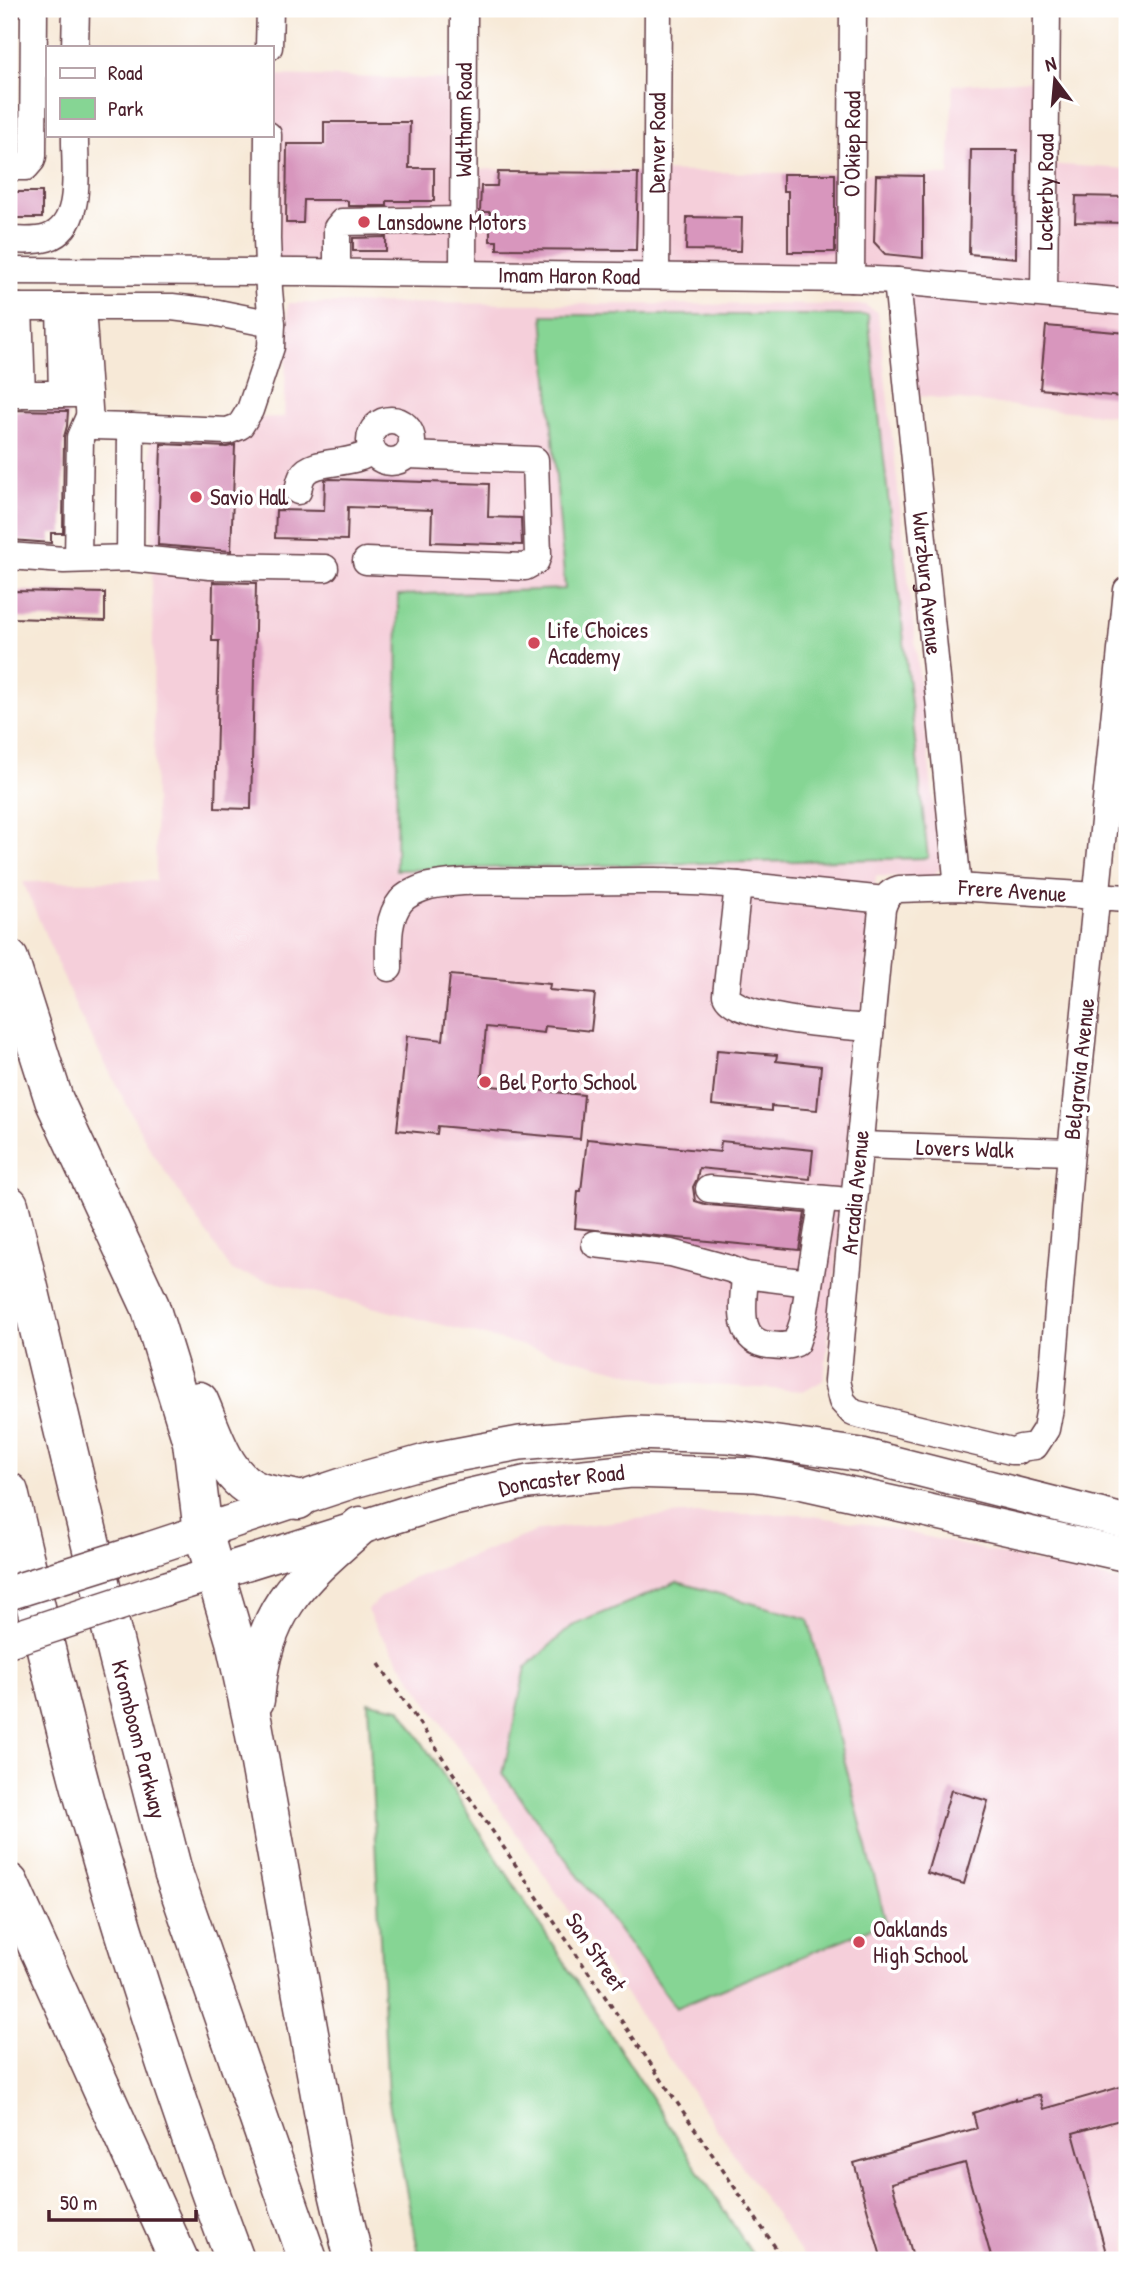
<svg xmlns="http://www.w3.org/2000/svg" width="1136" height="2269" viewBox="0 0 1136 2269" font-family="'Patrick Hand',sans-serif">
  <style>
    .built { fill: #f5cfda }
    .green { fill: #86d594; stroke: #687a60; stroke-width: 2 }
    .building { fill: #d896bd }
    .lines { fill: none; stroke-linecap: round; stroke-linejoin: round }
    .minor-casing { stroke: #643d45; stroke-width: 29 }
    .major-casing { stroke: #643d45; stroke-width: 36 }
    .highway-casing { stroke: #643d45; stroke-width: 41 }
    .path { stroke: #643d45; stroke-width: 3.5; stroke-dasharray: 5 5; stroke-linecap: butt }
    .minor { stroke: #fff; stroke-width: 26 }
    .major { stroke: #fff; stroke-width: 33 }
    .highway { stroke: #fff; stroke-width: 38 }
    .major-bridge-casing { stroke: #643d45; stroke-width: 36; stroke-linecap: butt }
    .major-bridge { stroke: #fff; stroke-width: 33 }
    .poi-dot { fill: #d1495b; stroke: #fff; stroke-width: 2.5 }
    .labels { text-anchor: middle; stroke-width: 7; stroke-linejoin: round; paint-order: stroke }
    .street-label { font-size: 23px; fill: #4a1f2b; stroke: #fff }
    .poi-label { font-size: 23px; fill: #4a1f2b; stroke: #fff; text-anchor: start }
  </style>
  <rect width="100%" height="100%" fill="#fff"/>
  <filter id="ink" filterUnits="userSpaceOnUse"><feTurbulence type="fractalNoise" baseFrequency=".0143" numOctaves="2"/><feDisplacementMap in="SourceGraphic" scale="14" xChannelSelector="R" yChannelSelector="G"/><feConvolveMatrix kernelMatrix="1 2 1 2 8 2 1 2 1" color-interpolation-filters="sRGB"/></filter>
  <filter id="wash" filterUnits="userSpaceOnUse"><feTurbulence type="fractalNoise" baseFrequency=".00686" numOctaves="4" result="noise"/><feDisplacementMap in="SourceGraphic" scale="28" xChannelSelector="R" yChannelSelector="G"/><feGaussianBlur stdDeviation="1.57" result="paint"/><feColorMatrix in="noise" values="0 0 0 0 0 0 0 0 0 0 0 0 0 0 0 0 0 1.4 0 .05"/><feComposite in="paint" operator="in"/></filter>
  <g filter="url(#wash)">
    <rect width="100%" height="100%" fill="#f7e9d7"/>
    <g class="built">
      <polygon points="271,75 464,80 463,169 949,175 953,85 1047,79 1045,164 1127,169 1127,417 910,395 897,281 268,272"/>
      <polygon points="288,303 865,305 878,313 941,867 932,878 876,876 824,1380 805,1391 664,1382 232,1271 150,1149 79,1014 23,882 156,881 150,420 284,417"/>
      <polygon points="681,1514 799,1514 880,1526 1127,1583 1127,2260 806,2260 374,1624 367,1610 380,1598 409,1580 540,1530"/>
    </g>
    <g class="green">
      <polygon points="543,315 868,315 928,858 396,870 398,595 565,589"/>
      <polygon points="677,1582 808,1619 886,1922 676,2008 503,1774 526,1667 572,1626"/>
      <polygon points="368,1702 400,1708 756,2260 420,2260 388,2098"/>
    </g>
    <g id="blocks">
      <g class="building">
        <polygon points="324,122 410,122 409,168 434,168 434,201 387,201 387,206 348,206 348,201 345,200 304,200 303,223 286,223 287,144 324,144"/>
        <polygon points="971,150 1017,150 1016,258 969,254"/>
        <polygon points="498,172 638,173 636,250 497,249 497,241 490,241 490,212 480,212 481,186 497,186"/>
        <polygon points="783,174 835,174 835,252 788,252 788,191 783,191"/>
        <polygon points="876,175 923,176 923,258 885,254 874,242"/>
        <rect x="9" y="192" width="33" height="26"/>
        <polygon points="1076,196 1127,197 1127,223 1075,222"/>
        <polygon points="687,217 742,218 741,251 686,250"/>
        <polygon points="386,237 386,251 353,251 353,238"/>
        <polygon points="1046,326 1127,333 1121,397 1040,389"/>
        <polygon points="9,410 68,411 67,426 64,437 63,533 51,533 51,543 12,540 13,533 9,533"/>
        <polygon points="161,444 227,447 235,445 231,551 158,545"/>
        <polygon points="330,479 489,484 488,517 521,518 522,545 431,542 432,510 348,507 347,540 275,538 276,510 324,511 325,480"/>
        <polygon points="213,582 256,583 251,809 215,808 219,641 212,641"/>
        <polygon points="13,591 105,593 105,621 12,618"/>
        <polygon points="450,975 550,984 549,990 595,994 591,1031 545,1026 544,1033 486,1027 481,1085 584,1095 580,1139 438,1126 437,1134 397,1130 407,1036 443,1040"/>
        <polygon points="717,1050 777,1055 776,1061 821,1066 817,1110 771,1106 771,1111 712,1105"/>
        <polygon points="587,1139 720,1152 721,1141 813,1150 810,1179 699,1168 697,1179 693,1187 695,1201 708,1205 805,1213 799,1250 575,1228 578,1191 581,1191"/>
        <polygon points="951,1790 988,1801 964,1884 927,1873"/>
        <polygon points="1127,2085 1127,2118 1073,2133 1108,2260 992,2260 965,2163 892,2183 914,2260 882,2260 854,2163 977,2128 973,2113 1015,2099 1015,2101 1040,2095 1044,2109"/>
      </g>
    </g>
  </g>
  <g filter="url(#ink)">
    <use href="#blocks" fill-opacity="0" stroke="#643d45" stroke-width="2"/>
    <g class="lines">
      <defs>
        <g id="minor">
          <polyline points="75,47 76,9"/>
          <polyline points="269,47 270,9"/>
          <polyline points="9,167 26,167 32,160 33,156 34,9"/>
          <path d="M9,240C21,240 35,242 47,238C85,226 74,166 75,135"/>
          <path id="s1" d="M9,271L299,272L851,279L897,281L1127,302"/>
          <polyline points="337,272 337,228 342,222 463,220"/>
          <path id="s2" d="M463,274L464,9"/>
          <path id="s3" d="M656,276L658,9"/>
          <path id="s4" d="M851,279L853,9"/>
          <path id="s5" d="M897,281L958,887"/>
          <path id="s6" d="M1044,294L1047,9"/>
          <polyline points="9,307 172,307 213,312 272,324 269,290 267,239 268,135"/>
          <polyline points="19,307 22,394"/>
          <polyline points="60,307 62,394"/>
          <polyline points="82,307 88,394"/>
          <polyline points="9,394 88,394 90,423 94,426 131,427 130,558 64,560 9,556"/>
          <circle cx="391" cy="441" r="21"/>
          <polyline points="131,427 228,431 240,426 250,410 271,347 272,324"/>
          <path d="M298,491C299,486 300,479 303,475C313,458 355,467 372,450"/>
          <polyline points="130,558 210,566 325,568"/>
          <polyline points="78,559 80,437 88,419"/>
          <polyline points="366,561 525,567 536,561 538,555 535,460 408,455"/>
          <path id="s7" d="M1127,590L1071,1152L1050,1408L1046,1429L1035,1446L1020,1448L1018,1451H1011L853,1413L842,1401L837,1381L882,909C885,899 888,892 899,889L958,887L1127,898"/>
          <path d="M389,968C389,947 386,919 401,901C408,893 419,889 429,886C468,879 512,882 552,882C614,881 676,879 738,885"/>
          <path d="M871,1028C845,1026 734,1019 726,995L738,885L885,900"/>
          <path id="s8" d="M860,1145L1071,1152"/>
          <polyline points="709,1189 838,1200"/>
          <polyline points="595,1244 671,1253 730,1269 745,1275 809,1283"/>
          <path d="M745,1275C744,1301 734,1341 769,1345C779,1346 787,1347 796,1343L803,1322L823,1199"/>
        </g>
        <g id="major">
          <polyline points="149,1549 354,1481 429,1460 520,1443 633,1433 728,1436 862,1455 1127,1522"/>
          <path id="s9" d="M164,1589L445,1501L528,1482L631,1471L756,1475L799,1482L1127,1555"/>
        </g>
        <g id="highway">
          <polyline points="9,959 54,1100 150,1306 192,1442 203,1532 235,1641 253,1724 337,2188 354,2260"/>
          <path id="s10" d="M9,1205L118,1657L173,1872L308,2260"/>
          <path d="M199,1401C213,1432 224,1480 260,1492C272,1496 285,1497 298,1500"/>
          <path d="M9,1492C34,1597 57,1702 86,1806C130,1959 179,2111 235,2260"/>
          <path d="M255,1700C263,1610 296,1582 360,1526"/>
          <polyline points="9,1883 179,2260"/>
        </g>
      </defs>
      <use href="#minor" class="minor-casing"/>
      <use href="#major" class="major-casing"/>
      <use href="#highway" class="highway-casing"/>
      <polyline class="path" points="379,1664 784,2260"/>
      <use href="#minor" class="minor"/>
      <use href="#major" class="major"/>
      <use href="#highway" class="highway"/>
      <defs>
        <g id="major-bridge">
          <polyline points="9,1593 149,1549"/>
          <polyline points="9,1640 164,1589"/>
        </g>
      </defs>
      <use href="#major-bridge" class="major-bridge-casing"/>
      <use href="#major-bridge" class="major-bridge"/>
    </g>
  </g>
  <g class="poi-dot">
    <circle cx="364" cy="222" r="7"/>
    <circle cx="196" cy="497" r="7"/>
    <circle cx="534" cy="643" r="7"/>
    <circle cx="485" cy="1082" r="7"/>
    <circle cx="859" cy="1942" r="7"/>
  </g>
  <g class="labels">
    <g class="street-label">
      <text dy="8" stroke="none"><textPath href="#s2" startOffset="154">Waltham Road</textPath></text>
      <text dy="8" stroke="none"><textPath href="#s3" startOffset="133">Denver Road</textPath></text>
      <text dy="8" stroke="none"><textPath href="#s4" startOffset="135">O'Okiep Road</textPath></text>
      <text dy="8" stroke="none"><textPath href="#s6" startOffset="102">Lockerby Road</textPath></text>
      <text dy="8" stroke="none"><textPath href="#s1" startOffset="560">Imam Haron Road</textPath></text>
      <text dy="8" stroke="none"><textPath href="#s5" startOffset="304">Wurzburg Avenue</textPath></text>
      <text dy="8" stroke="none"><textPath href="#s7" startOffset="1704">Frere Avenue</textPath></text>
      <text transform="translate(1079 1069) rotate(-84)" y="8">Belgravia Avenue</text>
      <text dy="8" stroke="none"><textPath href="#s8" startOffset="105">Lovers Walk</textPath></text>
      <text dy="8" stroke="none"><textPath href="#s7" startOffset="1278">Arcadia Avenue</textPath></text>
      <text dy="8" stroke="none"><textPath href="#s9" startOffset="413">Doncaster Road</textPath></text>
      <text dy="8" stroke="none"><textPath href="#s10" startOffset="550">Kromboom Parkway</textPath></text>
      <text transform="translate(596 1952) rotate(56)" y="8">Son Street</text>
    </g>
    <g class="poi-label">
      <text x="378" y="230">Lansdowne Motors</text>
      <text x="210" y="505">Savio Hall</text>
      <text x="548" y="638">Life Choices<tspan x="548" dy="26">Academy</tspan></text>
      <text x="499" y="1090">Bel Porto School</text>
      <text x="873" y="1937">Oaklands<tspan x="873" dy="26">High School</tspan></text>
    </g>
  </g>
  <rect width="1136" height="2269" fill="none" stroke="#fff" stroke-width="35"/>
  <rect x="46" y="46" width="228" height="91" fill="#ffffff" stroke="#b7a5aa" stroke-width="2"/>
  <rect x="60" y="68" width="35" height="10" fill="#ffffff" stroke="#b7a5aa" stroke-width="2"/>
  <text x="108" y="80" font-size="21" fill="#4a1f2b">Road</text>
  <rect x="60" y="98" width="35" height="21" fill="#86d594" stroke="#b7a5aa" stroke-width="2"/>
  <text x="108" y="116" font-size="21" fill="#4a1f2b">Park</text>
  <g transform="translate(1055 80) rotate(344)" stroke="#ffffff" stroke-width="5" paint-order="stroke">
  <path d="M0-5L12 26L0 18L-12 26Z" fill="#4a1f2b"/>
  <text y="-10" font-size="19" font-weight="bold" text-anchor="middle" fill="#4a1f2b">N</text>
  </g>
  <path d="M49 2210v10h147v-10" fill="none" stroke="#4a1f2b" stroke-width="3.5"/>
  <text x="60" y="2210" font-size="21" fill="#4a1f2b" stroke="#ffffff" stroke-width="5" paint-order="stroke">50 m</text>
</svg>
